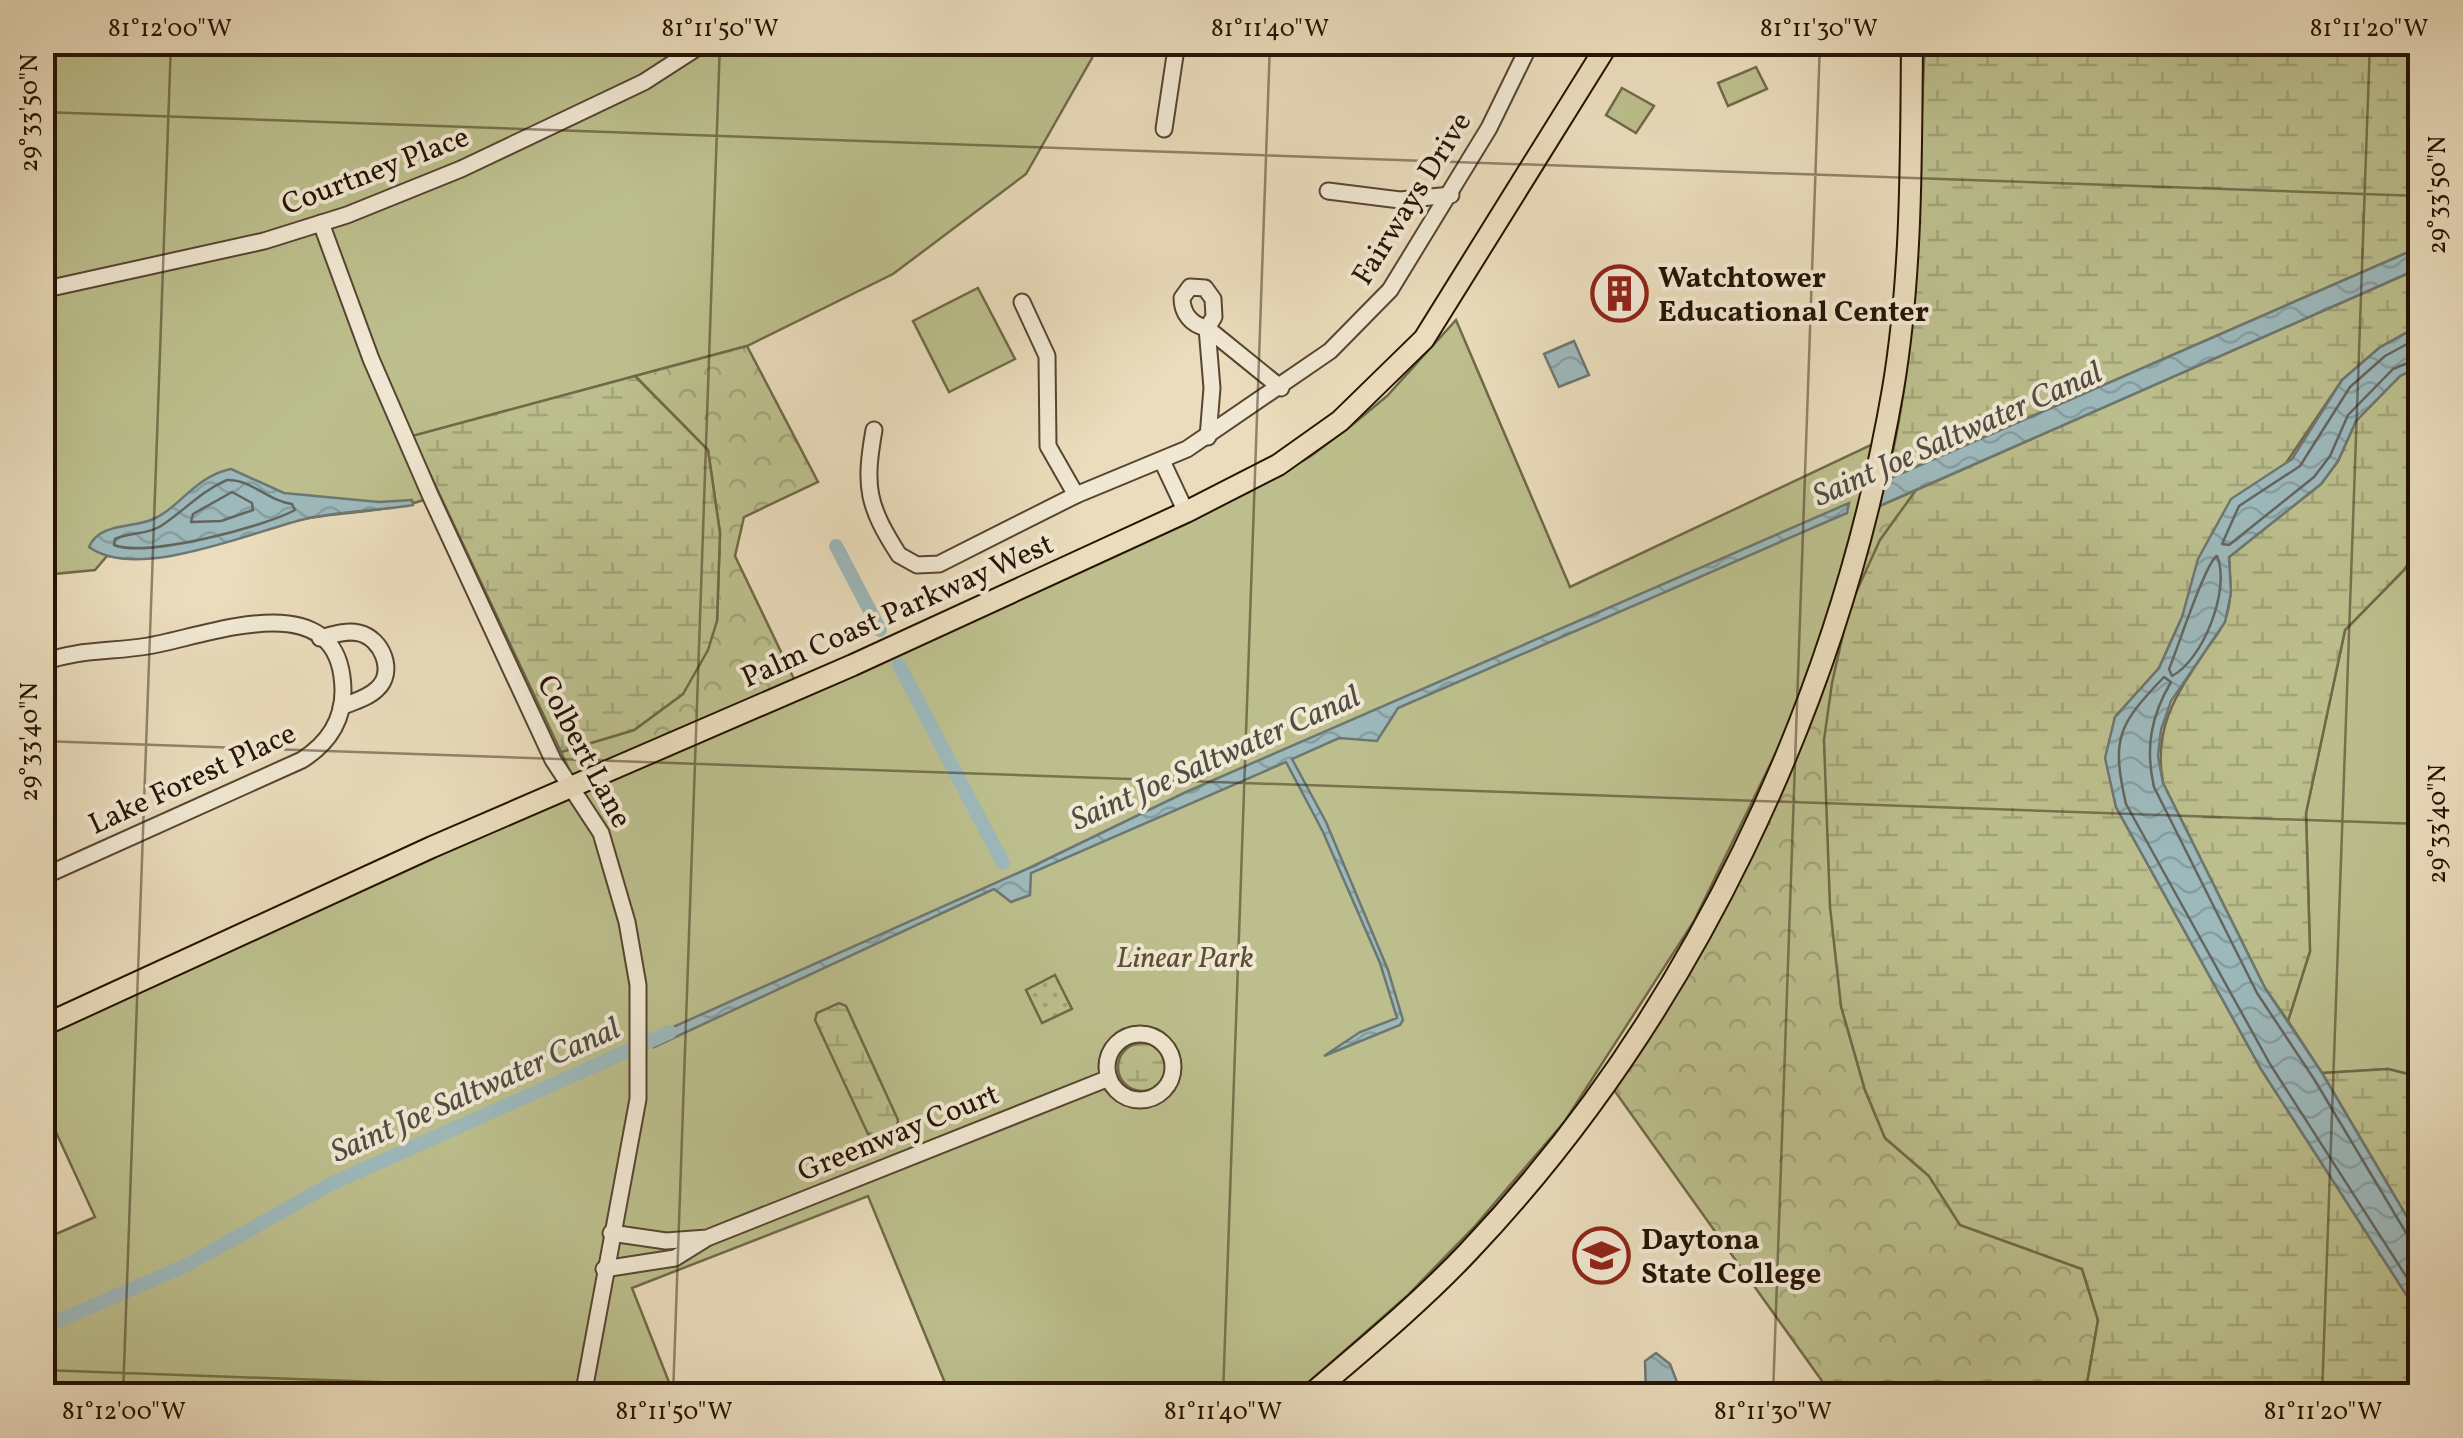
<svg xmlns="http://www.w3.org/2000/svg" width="2463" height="1438" viewBox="0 0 2463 1438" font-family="Vollkorn,serif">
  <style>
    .green { fill: #bcbf8d; stroke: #716948; stroke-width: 2.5 }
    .forest { fill: url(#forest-crowns); stroke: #716948; stroke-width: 2.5 }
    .wetland { fill: url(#wetland-marsh); stroke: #716948; stroke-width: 2.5 }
    .garden { fill: url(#garden-dots); stroke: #716948; stroke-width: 2.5 }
    .water { fill: url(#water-waves); stroke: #6d7772; stroke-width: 2.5 }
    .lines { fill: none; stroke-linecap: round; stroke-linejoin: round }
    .shore { stroke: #626660; stroke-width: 2.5 }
    .canal { stroke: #9db9bc; stroke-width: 14 }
    .minor-casing { stroke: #574531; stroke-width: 19 }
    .major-casing { stroke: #261303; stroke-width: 24 }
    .minor { stroke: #f1e8d3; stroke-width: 15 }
    .major { stroke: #eadcbc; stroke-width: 20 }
    .ticks { fill: none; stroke: #261303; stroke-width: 2.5; stroke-opacity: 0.45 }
    .labels { text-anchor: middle; stroke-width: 8; stroke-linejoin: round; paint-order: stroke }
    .street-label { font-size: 30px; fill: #261303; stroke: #f1e8d3 }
    .poi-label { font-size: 30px; font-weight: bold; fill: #261303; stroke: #f1e8d3; text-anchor: start }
    .park-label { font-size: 30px; font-style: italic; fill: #5a4f33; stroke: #f1e8d3 }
    .water-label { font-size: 32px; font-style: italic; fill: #504d44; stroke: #f1e8d3 }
    .neatline { fill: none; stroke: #261303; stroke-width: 4 }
    .ticks-label { font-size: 25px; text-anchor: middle; fill: #261303 }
  </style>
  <defs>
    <pattern id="forest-crowns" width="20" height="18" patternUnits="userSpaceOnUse" patternTransform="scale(2.5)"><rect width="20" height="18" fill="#bcbf8d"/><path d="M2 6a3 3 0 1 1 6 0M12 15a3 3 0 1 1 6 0" fill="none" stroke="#a1a378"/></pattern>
    <pattern id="wetland-marsh" width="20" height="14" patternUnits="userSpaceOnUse" patternTransform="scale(2.5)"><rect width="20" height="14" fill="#bcbf8d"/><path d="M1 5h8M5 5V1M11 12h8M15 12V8" fill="none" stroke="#a1a378"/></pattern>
    <pattern id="garden-dots" width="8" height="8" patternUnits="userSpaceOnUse" patternTransform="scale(2.5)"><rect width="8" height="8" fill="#bcbf8d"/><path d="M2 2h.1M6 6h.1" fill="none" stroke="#a1a378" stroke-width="1.8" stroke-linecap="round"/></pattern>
    <pattern id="water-waves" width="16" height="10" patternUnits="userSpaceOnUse" patternTransform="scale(2.5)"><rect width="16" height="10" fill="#9db9bc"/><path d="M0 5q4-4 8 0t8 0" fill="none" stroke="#879ea0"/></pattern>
  </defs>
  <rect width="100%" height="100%" fill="#eadcbc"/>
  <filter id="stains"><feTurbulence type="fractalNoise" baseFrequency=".002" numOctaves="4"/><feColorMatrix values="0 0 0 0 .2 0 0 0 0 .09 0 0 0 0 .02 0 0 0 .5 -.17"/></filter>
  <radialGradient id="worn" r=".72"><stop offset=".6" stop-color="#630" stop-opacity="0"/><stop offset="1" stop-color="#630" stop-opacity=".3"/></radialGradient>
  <g class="green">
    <path d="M42,43H1096L1092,58L1026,174L893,274L747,346L413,436L437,495C395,513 353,510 309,518C240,531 179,566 107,556L95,570L43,575Z"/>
    <polygon points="1756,67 1767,89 1728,106 1718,83"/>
    <polygon points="1622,88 1654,106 1636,133 1606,115"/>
    <polygon points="978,288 1015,359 949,392 913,321"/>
    <polygon points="1456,320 1570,587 1875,443 1825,629 1789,726 1694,921 1565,1121 1475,1226 1407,1296 1294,1395 950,1395 868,1196 632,1288 674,1395 43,1395 42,1240 95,1217 43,1104 43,1034 448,846 907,650 1249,492 1311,456 1352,425 1387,396"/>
    <polygon points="2420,545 2420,1077 2388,1069 2322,1073 2288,1021 2310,951 2306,813 2345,630 2404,570"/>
  </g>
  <g class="forest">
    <polygon points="747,346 818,482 744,517 735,556 795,681 573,778 561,752 634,730 683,694 717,621 720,533 708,450 635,376"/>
    <polygon points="1916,490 1902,512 1824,740 1841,1006 1865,1090 1885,1138 1929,1176 1960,1225 2082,1269 2098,1320 2085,1395 1832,1395 1609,1083 1695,960 1875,508"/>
  </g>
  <g class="wetland">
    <path d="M1925,43H2420V247L1886,480C1921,349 1917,180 1925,43Z"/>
    <polygon points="2420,268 2420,325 2379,348 2342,380 2182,617 2159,668 2115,717 2106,758 2116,807 2261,1069 2420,1316 2420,1395 2085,1395 2098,1320 2082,1269 1960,1225 1929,1176 1885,1138 1865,1090 1841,1006 1830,907 1824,740 1832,683 1849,608 1880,540 1916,490"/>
    <path d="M2420,366V545L2404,570L2345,630L2306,813L2310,951L2288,1021L2265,988L2163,783C2153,729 2175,696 2204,653C2211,642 2221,631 2225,620C2233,599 2230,578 2229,557L2321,484L2338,461L2356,421L2400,376Z"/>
    <polygon points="635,376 708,450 720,533 717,621 708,650 683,694 634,730 561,752 412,436"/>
    <polygon points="839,1003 846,1006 898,1120 897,1126 875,1136 868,1134 815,1020 817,1013"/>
    <circle cx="1142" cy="1067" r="24"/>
    <polygon points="2388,1069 2420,1077 2420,1239 2322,1073"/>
  </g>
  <polygon class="garden" points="1055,975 1072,1009 1042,1023 1026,990"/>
  <g class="water">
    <polygon points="2420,247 2420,268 1875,508 1886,480"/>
    <polygon points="2420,325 2420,366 2400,376 2356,421 2338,461 2321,484 2229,557 2231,593 2225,622 2171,701 2161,730 2158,756 2163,783 2265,988 2322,1073 2420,1239 2420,1316 2261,1069 2116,807 2105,758 2115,717 2159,668 2182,617 2198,559 2231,499 2292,459 2342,380 2379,348"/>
    <polygon points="1574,341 1589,375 1559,387 1544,354"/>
    <path d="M231,469L284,493L379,502L412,500L413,505C378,511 340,511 305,519C251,532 137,582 89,547C99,523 131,528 151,520C179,509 195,476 231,469Z"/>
    <polygon points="1849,503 1847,513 1398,708 1377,741 1339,738 1292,759 1326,822 1388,970 1403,1020 1400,1025 1324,1056 1360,1032 1397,1018 1380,963 1323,832 1286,762 1031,873 1030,895 1011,902 994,889 654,1047 653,1036 1029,868 1186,792"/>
    <polygon points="1656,1353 1670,1364 1682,1395 1646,1395 1645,1361"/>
  </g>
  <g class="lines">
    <g class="shore">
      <polyline points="2420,337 2385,356 2350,387 2300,466 2239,506 2222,544 2229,545 2314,477 2330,456 2348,415 2393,369 2420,358"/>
      <path d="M227,480C251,479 268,501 292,504L295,510C264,527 145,558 114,545L115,539C130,532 147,535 161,526C184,511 201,491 227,480Z"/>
      <polygon points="232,492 252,503 253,510 221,521 191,522 193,514"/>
      <path d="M2217,556C2231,589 2203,660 2172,676L2169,669C2177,650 2206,561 2217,556Z"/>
      <path d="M2420,1242L2408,1236L2314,1079L2257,993L2154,787C2145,748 2151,716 2171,682L2164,677C2118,725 2111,738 2126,804L2270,1064L2420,1298"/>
    </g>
    <g class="canal">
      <polyline points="836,546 880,630"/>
      <polyline points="899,665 1003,863"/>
      <polyline points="42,1328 187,1265 333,1183 670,1032"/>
    </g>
    <defs>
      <g id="minor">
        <polyline points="1164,129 1177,42"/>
        <polyline points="1328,191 1400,200 1451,195"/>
        <polyline points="321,223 371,359 431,497 553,760 601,833 627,922 638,985 638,1099 583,1396"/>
        <path d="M1190,287L1205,288L1213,299L1214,317L1207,328C1191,325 1182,313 1182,298Z"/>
        <polyline points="42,290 264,241 347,215 461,169 644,82 706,42"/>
        <polyline points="1022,302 1047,356 1048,446 1076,495"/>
        <path d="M874,430C864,487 867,505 899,555L917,565L939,564L1076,495L1187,449L1330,351L1390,290L1489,128L1531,42"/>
        <polyline points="1208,437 1212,388 1207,328 1281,388"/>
        <polyline points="1162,461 1186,512"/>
        <path d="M320,638C332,635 346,630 359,633C382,638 396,672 377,689C368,698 353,702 341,707"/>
        <path d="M42,663C76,649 113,652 148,646C208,636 342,580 343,691C343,722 327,744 302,760L42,877"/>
        <circle cx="1140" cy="1067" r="33"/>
        <polyline points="611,1233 666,1241 707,1238 1109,1078"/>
        <polyline points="604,1269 675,1258 704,1240"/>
      </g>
      <g id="major">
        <polyline points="42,1026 432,847 853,665 1186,512 1278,465 1340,421 1424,339 1609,42"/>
        <path d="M1309,1396C1364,1349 1420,1303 1469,1251C1689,1019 1839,703 1893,389C1912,276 1911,157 1912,42"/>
      </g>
    </defs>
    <use href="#minor" class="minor-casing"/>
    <use href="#major" class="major-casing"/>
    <use href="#minor" class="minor"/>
    <use href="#major" class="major"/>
  </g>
  <path class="ticks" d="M42,112L2420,196M42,741L2420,824M42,1370L770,1396M123,1396L171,42M673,1396L720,42M1223,1396L1270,42M1773,1396L1820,42M2322,1396L2370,42"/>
  <defs>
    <symbol id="building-ring" viewBox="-11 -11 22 22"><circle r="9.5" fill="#f1e8d3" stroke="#8f2418" stroke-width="1.5"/><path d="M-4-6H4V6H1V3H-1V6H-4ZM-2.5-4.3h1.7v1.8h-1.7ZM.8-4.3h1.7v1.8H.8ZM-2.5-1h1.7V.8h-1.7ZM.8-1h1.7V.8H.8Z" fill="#8f2418"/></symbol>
    <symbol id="university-ring" viewBox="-11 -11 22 22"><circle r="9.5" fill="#f1e8d3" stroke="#8f2418" stroke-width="1.5"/><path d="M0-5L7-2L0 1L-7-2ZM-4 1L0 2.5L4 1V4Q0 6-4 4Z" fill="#8f2418"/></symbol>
  </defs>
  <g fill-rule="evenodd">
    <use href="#building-ring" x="1588" y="262" width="63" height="63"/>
    <use href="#university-ring" x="1570" y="1224" width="63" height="63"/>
  </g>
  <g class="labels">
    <g class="street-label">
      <text transform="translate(375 170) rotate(-21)" y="10">Courtney Place</text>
      <text transform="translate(1411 198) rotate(-58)" y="10">Fairways Drive</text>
      <text transform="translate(897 610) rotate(-24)" y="10">Palm Coast Parkway West</text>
      <text transform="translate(585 751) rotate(62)" y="10">Colbert Lane</text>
      <text transform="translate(192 778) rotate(-25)" y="10">Lake Forest Place</text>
      <text transform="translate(898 1132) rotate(-22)" y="10">Greenway Court</text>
    </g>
    <g class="poi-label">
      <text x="1658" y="287">Watchtower<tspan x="1658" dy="34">Educational Center</tspan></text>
      <text x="1641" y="1249">Daytona<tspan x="1641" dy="34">State College</tspan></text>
    </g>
    <g class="park-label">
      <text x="1185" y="967">Linear Park</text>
    </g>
    <g class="water-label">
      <text transform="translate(1957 433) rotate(-24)" y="11">Saint Joe Saltwater Canal</text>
      <text transform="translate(1215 757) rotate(-24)" y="11">Saint Joe Saltwater Canal</text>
      <text transform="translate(475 1089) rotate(-24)" y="11">Saint Joe Saltwater Canal</text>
    </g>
  </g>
  <rect width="2463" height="1438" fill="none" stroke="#eadcbc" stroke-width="110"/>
  <rect x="55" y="55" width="2353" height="1328" class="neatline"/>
  <g class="ticks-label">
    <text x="170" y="36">81°12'00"W</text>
    <text x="720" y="36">81°11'50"W</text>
    <text x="1270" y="36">81°11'40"W</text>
    <text x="1819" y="36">81°11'30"W</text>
    <text x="2369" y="36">81°11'20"W</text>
    <text transform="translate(28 113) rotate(-90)" y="9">29°33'50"N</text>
    <text transform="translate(2436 195) rotate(-90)" y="9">29°33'50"N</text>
    <text transform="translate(28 742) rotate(-90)" y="9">29°33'40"N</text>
    <text transform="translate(2436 824) rotate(-90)" y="9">29°33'40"N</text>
    <text x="124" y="1419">81°12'00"W</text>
    <text x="674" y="1419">81°11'50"W</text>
    <text x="1223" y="1419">81°11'40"W</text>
    <text x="1773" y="1419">81°11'30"W</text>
    <text x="2323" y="1419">81°11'20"W</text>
  </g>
  <rect width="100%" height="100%" filter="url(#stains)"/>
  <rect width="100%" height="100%" fill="url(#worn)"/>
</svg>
